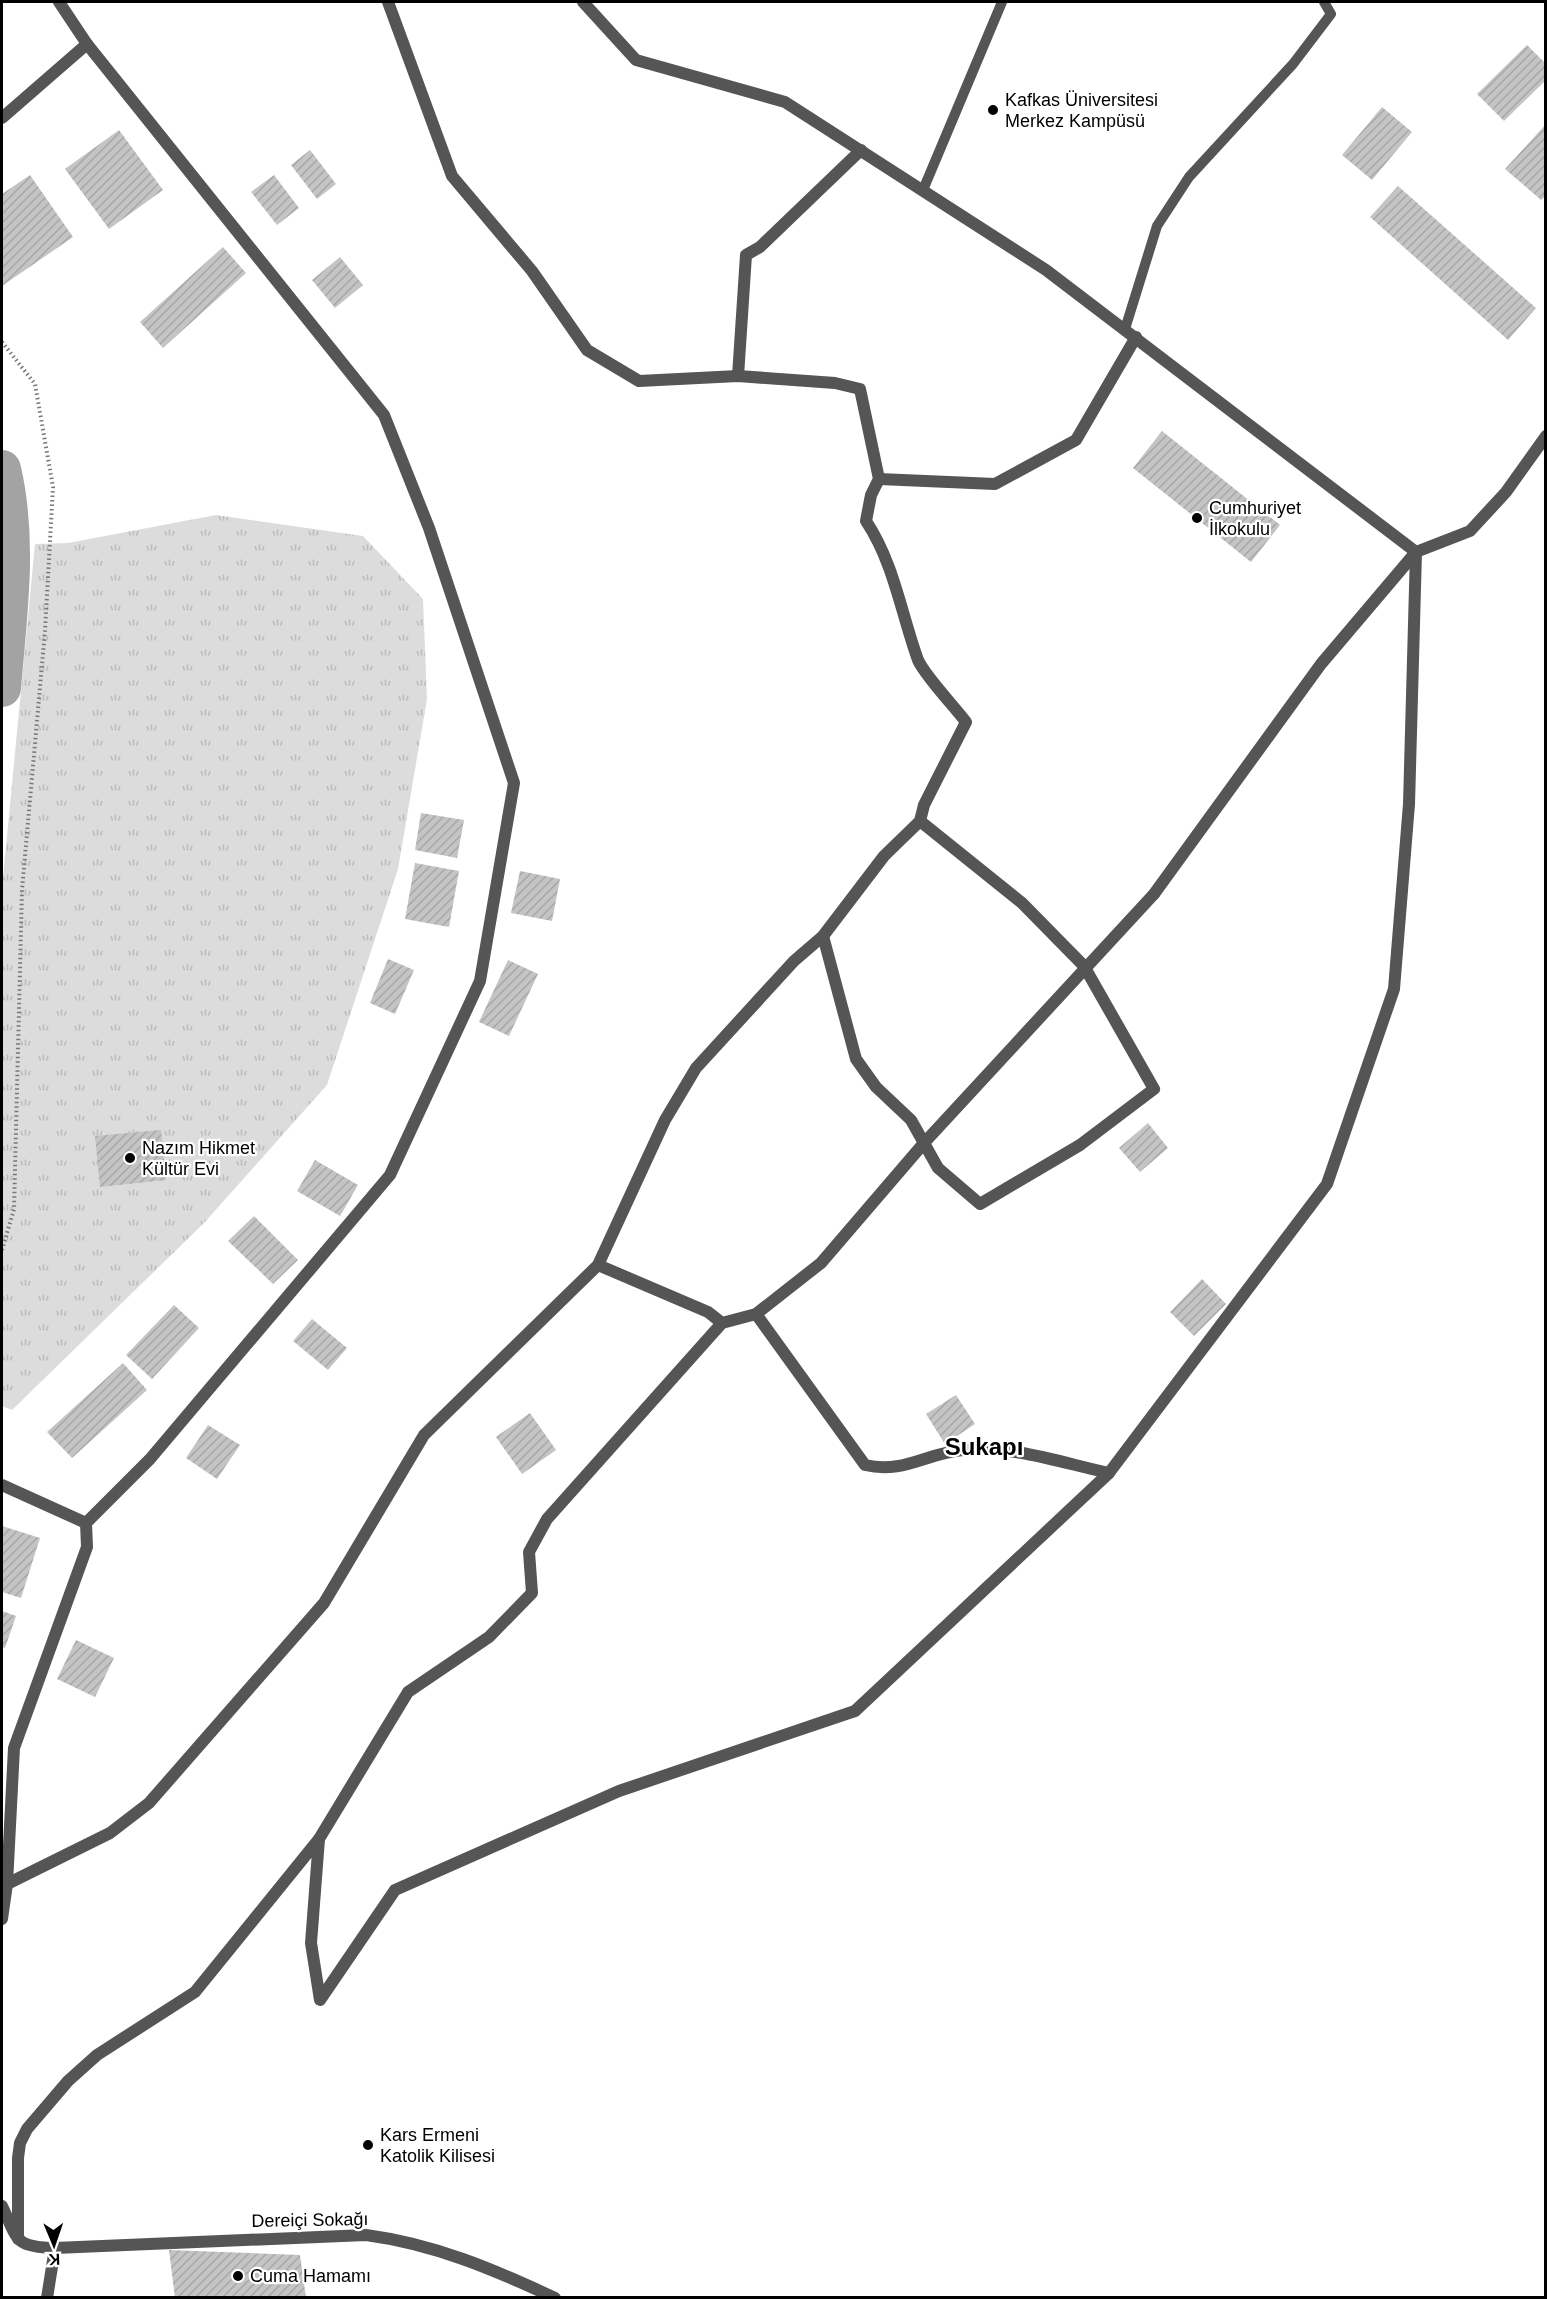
<svg xmlns="http://www.w3.org/2000/svg" width="1547" height="2299" viewBox="0 0 1547 2299" font-family="Helvetica,sans-serif">
  <style>
    .grass { fill: url(#grass-tufts) }
    .lines { fill: none; stroke-linecap: round; stroke-linejoin: round }
    .river { stroke: #a3a3a3; stroke-width: 38 }
    .building { fill: url(#building-hatch) }
    .path { stroke: #777; stroke-width: 4; stroke-dasharray: 1.5 3; stroke-linecap: butt }
    .service { stroke: #555; stroke-width: 10 }
    .minor { stroke: #555; stroke-width: 12 }
    .tertiary { stroke: #555; stroke-width: 12 }
    .poi-dot { fill: #000; stroke: #fff; stroke-width: 2 }
    .labels { text-anchor: middle; stroke-width: 4.5; stroke-linejoin: round; paint-order: stroke }
    .poi-label { font-size: 18px; fill: #000; stroke: #fff; text-anchor: start }
    .street-label { font-size: 18px; fill: #000; stroke: #fff }
    .district-label { font-size: 24px; font-weight: bold; fill: #000; stroke: #fff }
  </style>
  <defs>
    <pattern id="grass-tufts" width="24" height="20" patternUnits="userSpaceOnUse" patternTransform="scale(1.5)"><rect width="24" height="20" fill="#dcdcdc"/><path d="M3 7l-1-3M5 7V3M7 7l1-3M15 17l-1-3M17 17v-4M19 17l1-3" fill="none" stroke="#bbb"/></pattern>
    <pattern id="building-hatch" width="6" height="6" patternUnits="userSpaceOnUse" patternTransform="scale(1.5)"><rect width="6" height="6" fill="#c4c4c4"/><path d="M-1 1l2-2M0 6l6-6M5 7l2-2" fill="none" stroke="#a7a7a7"/></pattern>
  </defs>
  <rect width="100%" height="100%" fill="#fff"/>
  <polygon class="grass" points="216,515 363,536 423,599 427,699 398,869 327,1085 204,1223 12,1410 2,1406 3,878 35,544 68,543"/>
  <g class="lines">
    <path class="river" d="M2,469C19,542 8,615 2,688"/>
  </g>
  <g class="building">
    <polygon points="1527,45 1546,64 1546,80 1504,121 1477,94"/>
    <polygon points="1382,107 1412,132 1372,180 1342,155"/>
    <polygon points="1546,124 1546,196 1541,200 1505,169"/>
    <polygon points="119,130 163,190 109,229 65,169"/>
    <polygon points="310,150 336,184 317,199 291,165"/>
    <polygon points="30,175 73,237 2,286 2,194"/>
    <polygon points="274,175 299,208 277,225 251,192"/>
    <polygon points="1398,186 1536,308 1508,340 1370,217"/>
    <polygon points="223,247 246,273 163,348 140,322"/>
    <polygon points="340,257 363,285 335,308 312,280"/>
    <polygon points="1162,431 1280,525 1251,562 1133,468"/>
    <polygon points="421,813 464,820 457,858 415,850"/>
    <polygon points="415,863 459,871 449,927 405,919"/>
    <polygon points="520,871 560,879 552,921 511,913"/>
    <polygon points="388,959 414,970 395,1014 370,1003"/>
    <polygon points="508,960 538,974 509,1036 479,1022"/>
    <polygon points="1148,1123 1168,1148 1140,1172 1119,1148"/>
    <polygon points="161,1130 166,1180 100,1187 95,1136"/>
    <polygon points="315,1160 358,1185 340,1216 297,1191"/>
    <polygon points="254,1216 298,1260 273,1284 228,1241"/>
    <polygon points="1202,1279 1226,1304 1194,1336 1170,1312"/>
    <polygon points="174,1305 199,1328 152,1379 126,1355"/>
    <polygon points="312,1319 347,1348 328,1370 293,1341"/>
    <polygon points="123,1363 147,1390 72,1458 47,1432"/>
    <polygon points="956,1395 975,1424 945,1444 926,1414"/>
    <polygon points="530,1413 556,1450 522,1474 496,1437"/>
    <polygon points="208,1425 240,1445 217,1479 186,1458"/>
    <polygon points="2,1526 40,1538 21,1598 2,1592"/>
    <polygon points="2,1611 16,1616 5,1648 2,1647"/>
    <polygon points="76,1640 114,1658 95,1697 57,1679"/>
    <polygon points="169,2250 300,2255 306,2298 175,2298"/>
  </g>
  <g class="lines">
    <polyline class="path" points="2,342 35,384 53,487 45,631 22,890 14,1209 2,1250"/>
    <g class="service">
      <polyline points="923,190 1002,2"/>
      <polyline points="1125,329 1157,226 1189,177 1293,64 1331,14 1324,2"/>
    </g>
    <g class="minor">
      <polyline points="2,118 87,44"/>
      <polyline points="738,376 746,255 760,247 861,150"/>
      <polyline points="879,479 995,484 1076,440 1136,337"/>
      <polyline points="823,936 856,1059 876,1087 911,1120 938,1168 980,1204 1080,1145 1154,1089 1084,966 1022,903 920,821"/>
      <polyline points="598,1265 708,1312 722,1323"/>
      <path d="M756,1314L865,1465C904,1474 926,1453 963,1450C1012,1445 1062,1463 1109,1473"/>
      <polyline points="2,1485 86,1523"/>
      <polyline points="319,1839 408,1692 489,1637 532,1593 529,1552 547,1519 722,1323 756,1314 821,1263 924,1143 1154,894"/>
      <path d="M7,1884L110,1833L149,1803L324,1603L424,1435L598,1265L665,1120L696,1068L794,961L823,936L884,856L920,821L924,805L966,722C954,706 925,676 918,660C901,613 894,563 866,521L871,495L879,479L860,389L835,383L738,376L639,381L587,350L532,271L452,176L388,2"/>
      <polyline points="18,2239 18,2158 20,2143 27,2129 68,2081 97,2055 195,1992 319,1839 311,1943 320,2000 395,1890 619,1791 855,1711 1109,1473 1327,1184 1394,989 1409,804 1416,552 1046,270 785,102 636,60 583,2"/>
      <polyline points="47,2298 55,2248"/>
    </g>
    <g class="tertiary">
      <polyline points="1154,894 1321,664 1416,552 1470,531 1506,492 1546,436"/>
      <polyline points="2,1919 7,1884 14,1748 87,1547 86,1523 150,1459 390,1175 480,981 514,783 429,528 384,415 87,44 59,2"/>
      <path d="M2,2206C18,2240 14,2247 55,2248L366,2235C434,2244 493,2269 555,2298"/>
    </g>
  </g>
  <g class="poi-dot">
    <circle cx="993" cy="110" r="6"/>
    <circle cx="1197" cy="518" r="6"/>
    <circle cx="130" cy="1158" r="6"/>
    <circle cx="368" cy="2145" r="6"/>
    <circle cx="238" cy="2276" r="6"/>
  </g>
  <g class="labels">
    <g class="poi-label">
      <text x="1005" y="106">Kafkas Üniversitesi<tspan x="1005" dy="21">Merkez Kampüsü</tspan></text>
      <text x="1209" y="514">Cumhuriyet<tspan x="1209" dy="21">İlkokulu</tspan></text>
      <text x="142" y="1154">Nazım Hikmet<tspan x="142" dy="21">Kültür Evi</tspan></text>
      <text x="380" y="2141">Kars Ermeni<tspan x="380" dy="21">Katolik Kilisesi</tspan></text>
      <text x="250" y="2282">Cuma Hamamı</text>
    </g>
    <g class="street-label">
      <text transform="translate(310 2220) rotate(-1)" y="6">Dereiçi Sokağı</text>
    </g>
    <g class="district-label">
      <text x="984" y="1455">Sukapı</text>
    </g>
  </g>
  <rect width="1547" height="2299" fill="none" stroke="#000000" stroke-width="6"/>
  <g transform="translate(54 2245) rotate(178)" stroke="#ffffff" stroke-width="4.5" paint-order="stroke">
  <path d="M0-4.5L10 22L0 15L-10 22Z" fill="#000000"/>
  <text y="-9" font-size="16" font-weight="bold" text-anchor="middle" fill="#000000">K</text>
  </g>
</svg>
